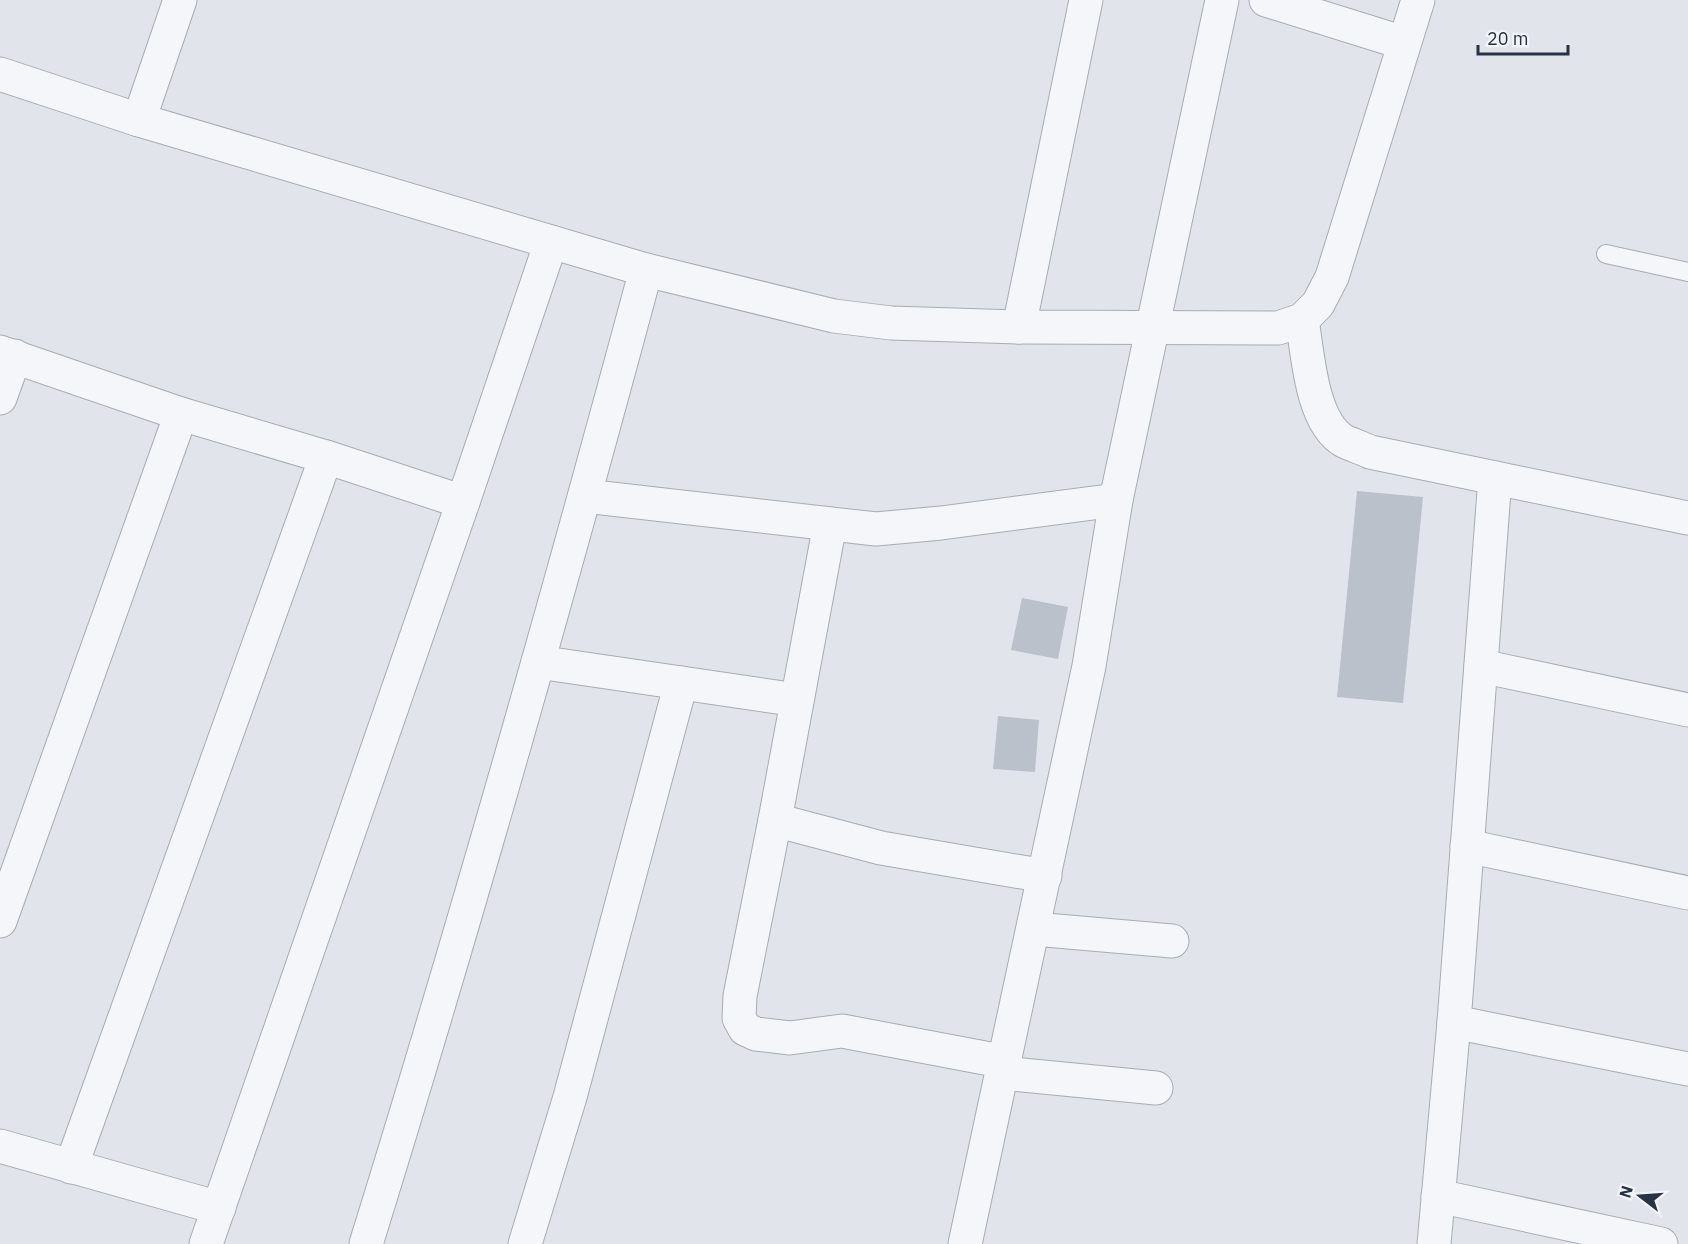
<svg xmlns="http://www.w3.org/2000/svg" width="1688" height="1244" viewBox="0 0 1688 1244" font-family="'IBM Plex Sans',sans-serif">
  <style>
    .building { fill: #bac1cb }
    .lines { fill: none; stroke-linecap: round; stroke-linejoin: round }
    .service-casing { stroke: #a6acb6; stroke-width: 20 }
    .minor-casing { stroke: #a6acb6; stroke-width: 35 }
    .service { stroke: #f4f6f9; stroke-width: 18 }
    .minor { stroke: #f4f6f9; stroke-width: 33 }
  </style>
  <rect width="100%" height="100%" fill="#e1e5eb"/>
  <g class="building">
    <polygon points="1357,491 1423,497 1403,703 1337,697"/>
    <polygon points="1022,598 1068,607 1058,659 1011,650"/>
    <polygon points="998,716 1039,720 1035,772 993,769"/>
  </g>
  <g class="lines">
    <defs>
      <polyline id="service" points="1606,254 1688,272"/>
      <g id="minor">
        <polyline points="1266,0 1404,43"/>
        <polyline points="0,74 139,120 646,270 834,316 891,323 1019,327 1278,328 1302,320 1318,304 1332,277 1418,0"/>
        <polyline points="139,120 180,0"/>
        <path d="M1302,320C1308,354 1311,422 1344,441C1352,445 1362,448 1370,452L1688,518"/>
        <polyline points="1019,327 1086,0"/>
        <polyline points="0,352 181,414 326,457 463,502"/>
        <polyline points="0,398 15,356"/>
        <polyline points="585,496 876,529 941,523 1116,500"/>
        <polyline points="830,524 775,820 740,996 739,1018 745,1029 756,1034 790,1038 842,1031 1006,1062"/>
        <polyline points="538,662 797,700"/>
        <polyline points="1481,666 1688,710"/>
        <polyline points="775,820 881,848 1045,876"/>
        <polyline points="1467,846 1688,893"/>
        <polyline points="0,921 181,414"/>
        <polyline points="1034,929 1172,941"/>
        <polyline points="1454,1022 1688,1069"/>
        <polyline points="1002,1073 1156,1088"/>
        <polyline points="0,1146 219,1208"/>
        <polyline points="71,1167 326,457"/>
        <polyline points="1438,1196 1661,1244"/>
        <polyline points="206,1244 463,502 551,242"/>
        <path d="M366,1244C466,922 558,597 646,270"/>
        <polyline points="525,1244 570,1097 681,683"/>
        <polyline points="965,1244 1089,666 1116,500 1222,0"/>
        <polyline points="1434,1244 1454,1022 1495,478"/>
      </g>
    </defs>
    <use href="#service" class="service-casing"/>
    <use href="#minor" class="minor-casing"/>
    <use href="#service" class="service"/>
    <use href="#minor" class="minor"/>
  </g>
  <g transform="translate(1640 1196) rotate(287)" stroke="#f1f4f8" stroke-width="4.5" paint-order="stroke">
  <path d="M0-4.5L10 22L0 15L-10 22Z" fill="#283244"/>
  <text y="-9" font-size="16" font-weight="bold" text-anchor="middle" fill="#283244">N</text>
  </g>
  <path d="M1478 45v9h90v-9" fill="none" stroke="#283244" stroke-width="3"/>
  <text x="1487" y="45" font-size="18" fill="#283244" stroke="#f1f4f8" stroke-width="4.5" paint-order="stroke">20 m</text>
</svg>
